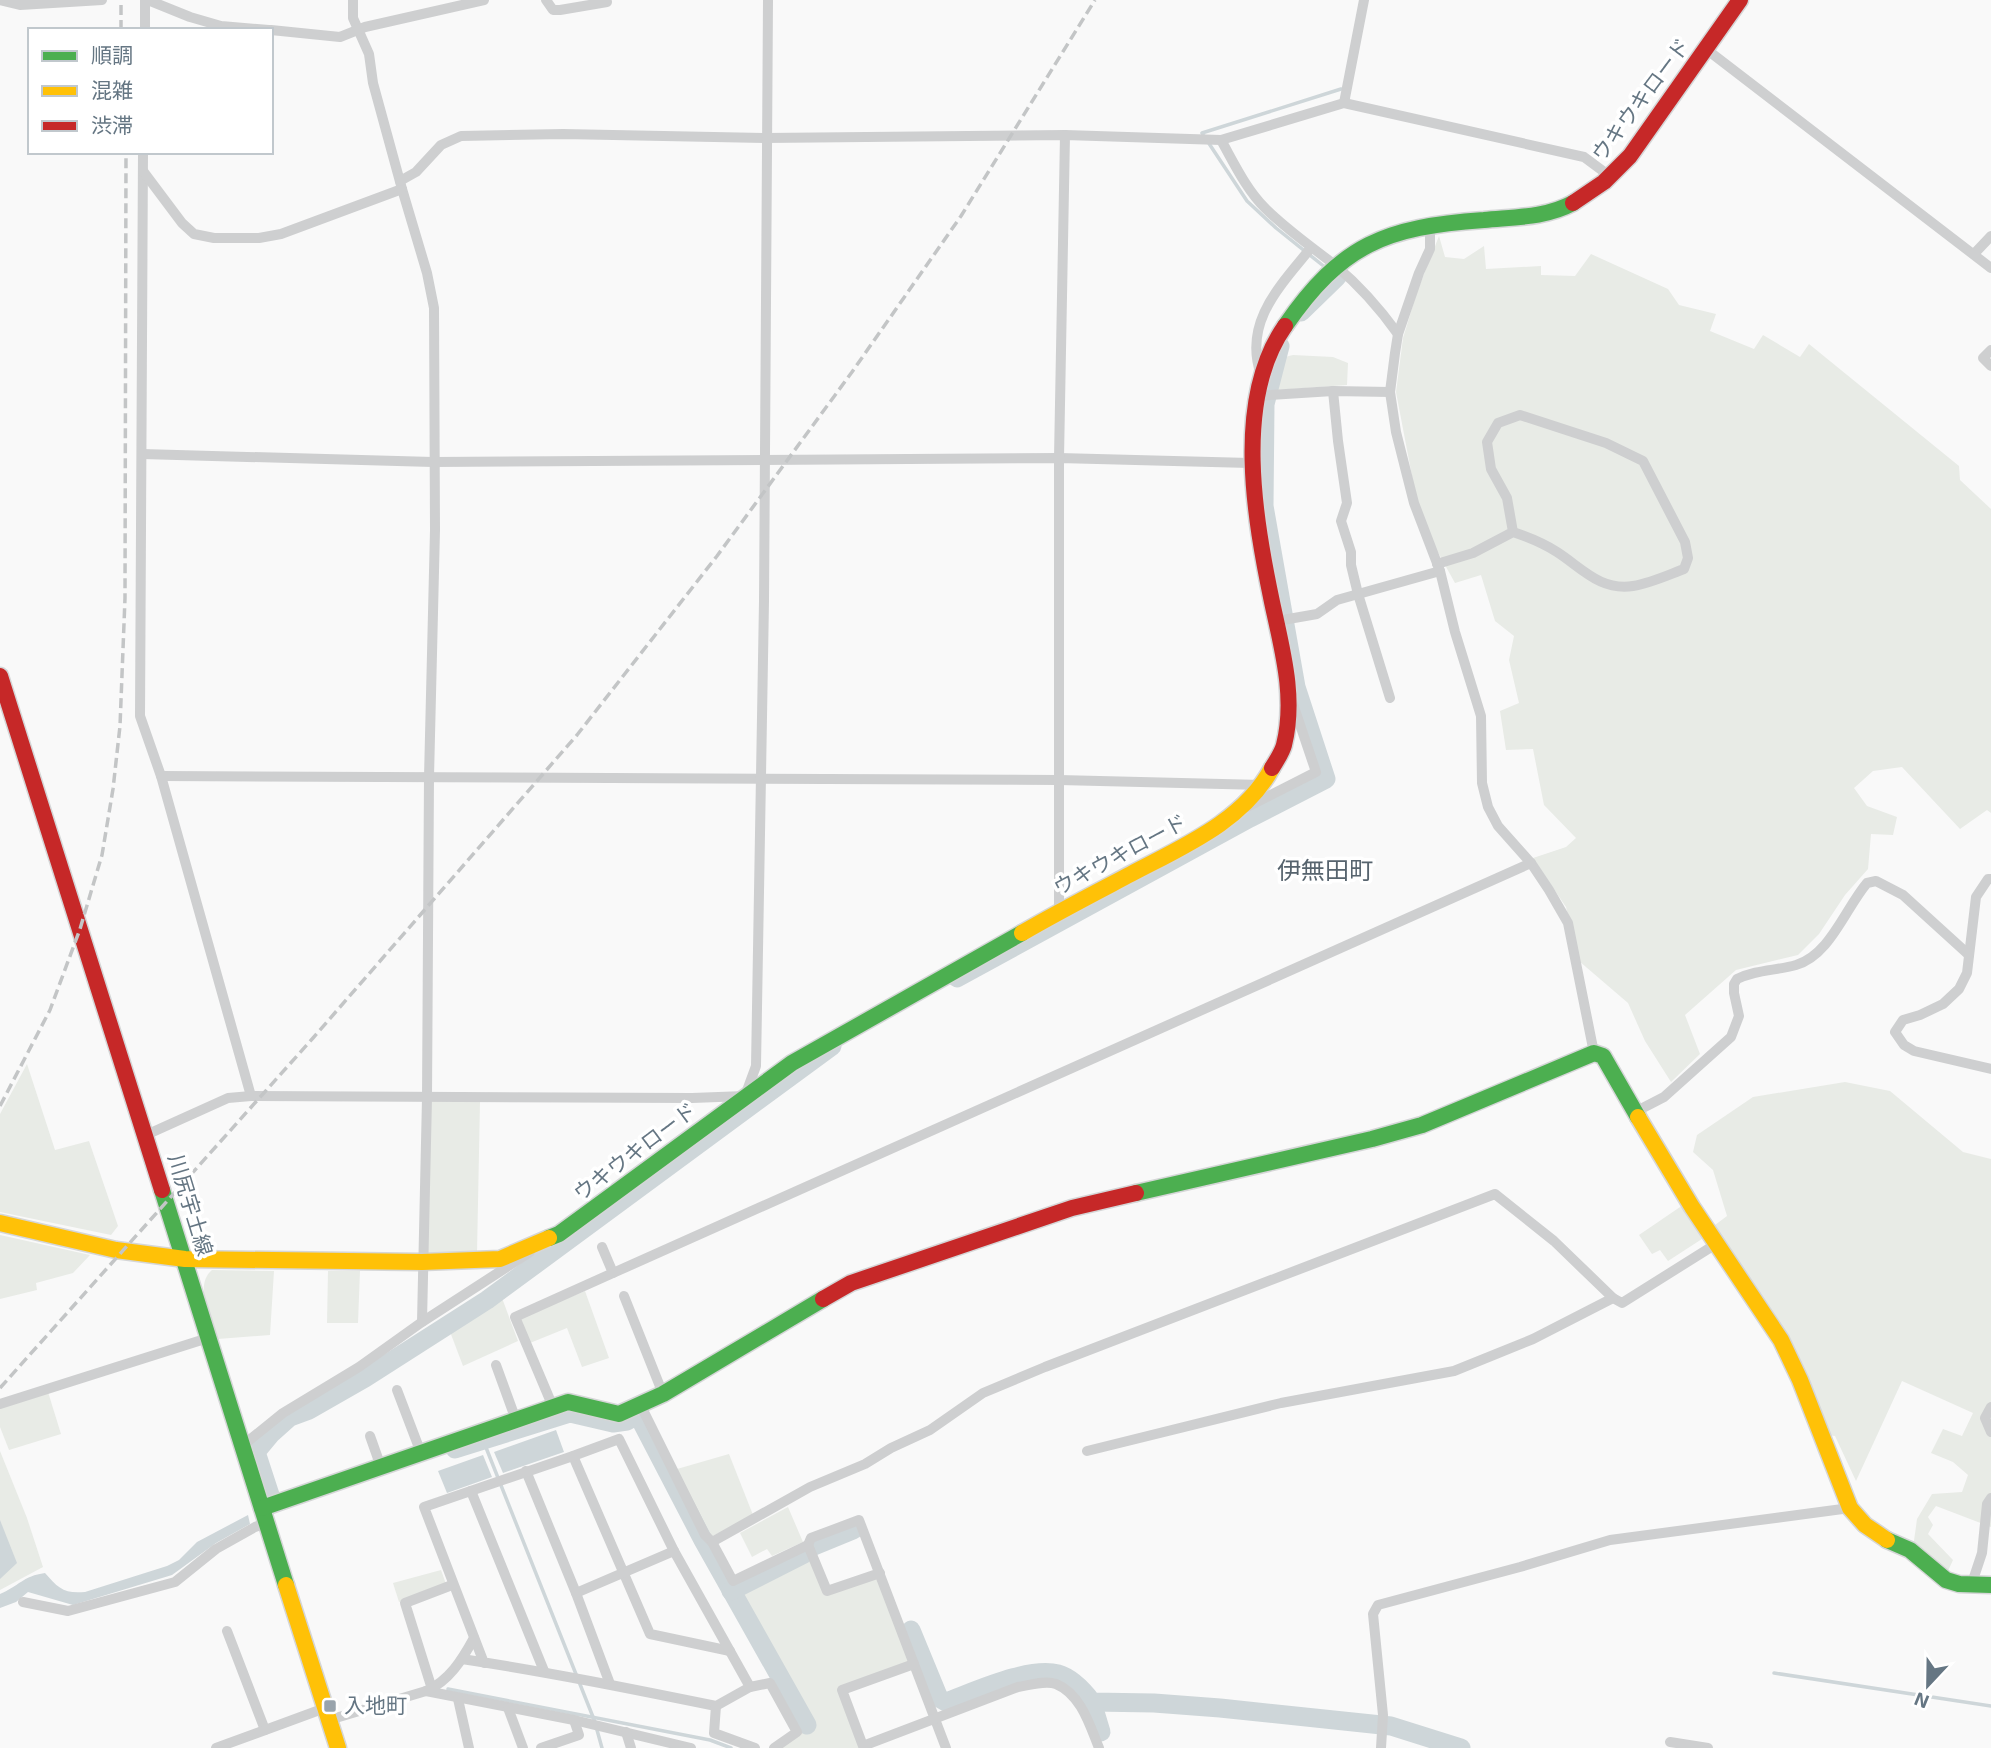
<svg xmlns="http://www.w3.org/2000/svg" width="1991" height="1748" viewBox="0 0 1991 1748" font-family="'Exo 2','Noto Sans JP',sans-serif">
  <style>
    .green { fill: #e8ebe6 }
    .water { fill: #ced6d9 }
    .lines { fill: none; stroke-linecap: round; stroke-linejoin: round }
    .stream { stroke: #ced6d9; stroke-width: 3.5 }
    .river { stroke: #ced6d9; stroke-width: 19 }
    .fast-casing { stroke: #d5d6d7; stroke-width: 19 }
    .slow-casing { stroke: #d5d6d7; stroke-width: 19 }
    .jam-casing { stroke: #d5d6d7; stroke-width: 19 }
    .street { stroke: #cecfd0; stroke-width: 10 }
    .fast { stroke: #4caf50; stroke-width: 16 }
    .slow { stroke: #ffc107; stroke-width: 16 }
    .jam { stroke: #c62828; stroke-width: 16 }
    .rail { stroke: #c3c5c6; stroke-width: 3.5; stroke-dasharray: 10 5; stroke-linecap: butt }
    .poi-dot { fill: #99a4ac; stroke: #fff; stroke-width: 2.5 }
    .labels { text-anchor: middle; stroke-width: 7; stroke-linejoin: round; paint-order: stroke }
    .street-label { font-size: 21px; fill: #657683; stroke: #fff }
    .poi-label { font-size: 21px; fill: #657683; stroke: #fff; text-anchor: start }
    .quarter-label { font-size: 24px; fill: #57646e; stroke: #fff }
  </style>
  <rect width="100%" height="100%" fill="#f9f9f9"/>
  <g class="green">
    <polygon points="1439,236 1445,257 1464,259 1484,246 1486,269 1541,266 1541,275 1575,276 1591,254 1668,289 1679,305 1716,314 1710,331 1754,349 1763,335 1800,357 1809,344 1959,466 1960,480 1991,509 1991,813 1987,810 1960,829 1902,767 1873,771 1854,788 1867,806 1897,817 1893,835 1871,834 1868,869 1845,895 1819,934 1798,955 1736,970 1685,1015 1700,1054 1671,1082 1645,1041 1628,1003 1579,961 1566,907 1533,858 1566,847 1576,838 1544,805 1533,749 1506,750 1500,711 1519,703 1509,660 1514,636 1495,621 1481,575 1455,583 1435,547 1416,497 1396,392 1403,338 1417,292"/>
    <path d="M1293,355L1333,357L1348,363L1347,385L1264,391C1271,370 1270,360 1293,355Z"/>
    <polygon points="27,1064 55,1150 89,1141 118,1226 111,1235 0,1212 0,1114"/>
    <polygon points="1845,1082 1890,1091 1963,1152 1991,1159 1991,1527 1936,1506 1928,1517 1933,1525 1928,1534 1953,1560 1947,1573 1913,1548 1917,1519 1932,1494 1962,1492 1968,1475 1953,1462 1931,1453 1943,1429 1962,1436 1973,1413 1902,1381 1856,1481 1835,1436 1827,1435 1711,1228 1727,1216 1713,1170 1693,1152 1697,1135 1753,1097"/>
    <polygon points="431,1101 480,1102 477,1253 426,1257"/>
    <polygon points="1683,1205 1705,1237 1668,1261 1660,1250 1652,1254 1639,1235"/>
    <polygon points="0,1235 90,1255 73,1273 36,1283 37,1290 0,1299"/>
    <path d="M212,1270L274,1271L270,1335L218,1339C212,1319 193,1286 212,1270Z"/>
    <polygon points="328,1271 360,1271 358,1323 327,1323"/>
    <polygon points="585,1291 609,1358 582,1367 567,1328 530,1343 520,1318"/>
    <polygon points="502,1298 518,1341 463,1366 449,1329"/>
    <polygon points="48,1392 61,1434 9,1450 0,1427 0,1408"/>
    <polygon points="0,1451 27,1518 43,1567 0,1590"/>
    <polygon points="729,1454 753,1515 713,1536 708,1534 677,1469"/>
    <polygon points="788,1507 803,1542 772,1556 767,1549 752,1557 740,1533"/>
    <polygon points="812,1555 827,1591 880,1573 914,1664 842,1691 859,1748 774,1748 797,1732 811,1726 739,1593"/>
    <polygon points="441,1570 446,1584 399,1602 393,1583"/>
  </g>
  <g class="water">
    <polygon points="556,1430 564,1452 503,1473 494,1452"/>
    <polygon points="483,1455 492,1477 447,1493 438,1471"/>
    <path d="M248,1515L250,1524L216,1543L172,1575L73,1605L28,1592L16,1602L0,1608V1594C19,1586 23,1576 45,1573C58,1588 64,1594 85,1592L167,1566L179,1560L197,1542Z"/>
    <polygon points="0,1520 17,1563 0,1579"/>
  </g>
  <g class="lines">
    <g class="stream">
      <polyline points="1204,136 1202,133 1341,89"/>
      <polyline points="1208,142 1247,201 1276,228 1326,268"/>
      <polyline points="483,1440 595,1722"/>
      <polyline points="1774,1673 1991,1706"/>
      <polyline points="448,1689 710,1740 731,1748"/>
      <polyline points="597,1730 602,1748"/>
    </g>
    <g class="river">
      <polyline points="1301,312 1337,277"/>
      <polyline points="957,978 1250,818 1326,779 1296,687 1264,506 1265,404 1280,346"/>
      <polyline points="455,1449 570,1413 613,1423 627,1421 638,1415 703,1540 807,1725"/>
      <polyline points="271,1498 256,1452 271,1434 290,1417 309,1410 365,1378 487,1300 832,1046"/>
      <polyline points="814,1546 853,1530"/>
      <polyline points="731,1591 804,1554"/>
      <path d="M911,1630L939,1698L946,1702C974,1692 1029,1666 1058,1674C1072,1678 1083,1690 1092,1702L1154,1703L1220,1708L1391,1726L1461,1748"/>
      <polyline points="1092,1702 1101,1732"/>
    </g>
    <defs>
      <g id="fast">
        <path d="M1285,326C1342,244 1385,227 1484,220C1514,217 1545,218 1573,203"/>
        <polyline points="162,1190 286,1585"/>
        <polyline points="1136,1193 1372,1139 1422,1125 1594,1053 1603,1056 1638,1117"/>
        <polyline points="549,1238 559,1234 792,1063 1022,933"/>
        <polyline points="262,1508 568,1402 619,1414 663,1394 823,1299"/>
        <polyline points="1887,1540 1910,1550 1946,1580 1959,1584 1991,1585"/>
      </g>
      <g id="slow">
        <path d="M1022,933C1058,912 1095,893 1131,874C1182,847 1244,821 1272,768"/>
        <polyline points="1638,1117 1692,1207 1781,1340 1800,1380 1850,1508 1865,1525 1887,1540"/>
        <polyline points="0,1223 116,1250 185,1259 422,1262 500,1259 549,1238"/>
        <polyline points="286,1585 338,1748"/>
      </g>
      <g id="jam">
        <polyline points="1573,203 1604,182 1630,156 1740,0"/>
        <polyline points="0,676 162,1190"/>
        <path d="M1272,768C1276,761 1282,753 1284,745C1296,697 1282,649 1272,602C1255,520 1233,400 1285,326"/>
        <polyline points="823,1299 851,1283 1072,1208 1136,1193"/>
      </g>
    </defs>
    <use href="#fast" class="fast-casing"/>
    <use href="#slow" class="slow-casing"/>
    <use href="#jam" class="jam-casing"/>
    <g class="street">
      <polyline points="0,0 20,5 102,0"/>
      <polyline points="148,0 190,17 221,26 269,30"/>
      <polyline points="353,0 353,18 369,54 373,83 402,189 427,273 434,308 435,530 429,777 427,1098 422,1322"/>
      <polyline points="546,0 553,10 560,10 607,2"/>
      <polyline points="145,30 145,0"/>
      <polyline points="271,30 340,37 365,27 484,0"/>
      <polyline points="1706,49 1991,268"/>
      <polyline points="1344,103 1364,0"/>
      <path d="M1221,140C1234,163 1246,189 1265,208C1287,230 1312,247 1336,266C1360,286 1380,309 1398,334"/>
      <polyline points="143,152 140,716 161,776 251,1096"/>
      <polyline points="143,171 182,223 194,234 214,238 259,238 281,234 402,189"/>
      <polyline points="400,181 416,172 441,145 461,136 563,134 765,138 1065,135 1221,140 1344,103 1584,157 1611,177"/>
      <polyline points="1430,225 1430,249 1419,273 1398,334 1395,353 1390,392 1396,432 1414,503 1440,571 1455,632 1481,716 1482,783 1488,807 1498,826 1531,863 1549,890 1568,923 1594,1053"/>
      <polyline points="1974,254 1991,236"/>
      <polyline points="1991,350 1983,358 1991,366"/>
      <path d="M1261,375C1243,323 1279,287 1310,249"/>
      <polyline points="1333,391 1338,441 1347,503 1341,521 1351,552 1351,565 1358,594 1390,698"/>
      <polyline points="1256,396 1333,391 1390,392"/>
      <polyline points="142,454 433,462 1059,458 1250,463"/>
      <path d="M1437,564L1473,553L1513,532L1507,498L1491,469L1487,442L1498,423L1520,415L1606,443L1643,461L1685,542L1688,558L1684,569C1668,575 1651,583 1633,586C1600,591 1582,568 1557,552C1543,543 1528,537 1513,532"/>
      <polyline points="1277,621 1317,614 1337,600 1440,571"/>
      <polyline points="161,776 1059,780 1263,785"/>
      <polyline points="1247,807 1316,772 1291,698"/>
      <polyline points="1991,879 1988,879 1976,897 1967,973 1959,989 1943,1004 1920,1015 1903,1020 1895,1032 1904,1045 1914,1051 1991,1069"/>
      <polyline points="1059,912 1059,458 1065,135"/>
      <path d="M1635,1112L1664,1097L1731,1037L1739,1016L1734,993V984L1737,979C1758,969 1775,971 1796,965C1830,955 1845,909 1867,883L1876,881L1903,895L1969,955"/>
      <polyline points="146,1135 228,1098 251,1096 692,1098 745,1096 756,1066 764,601 768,0"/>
      <polyline points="613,1273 1531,863"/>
      <polyline points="624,1296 663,1394"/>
      <polyline points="496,1365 516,1420"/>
      <polyline points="397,1390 421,1453"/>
      <polyline points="0,1404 208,1338"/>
      <polyline points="641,1406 705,1535 712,1542 810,1487 865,1464 891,1448 930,1430 983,1393 1045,1367 1495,1194 1554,1241 1613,1298 1622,1303 1716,1244"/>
      <polyline points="553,1407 515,1317 613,1273 602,1247"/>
      <polyline points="1991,1407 1985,1418 1991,1432"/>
      <polyline points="370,1436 381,1467"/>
      <polyline points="242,1446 283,1413 359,1367 422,1322 530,1252"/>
      <polyline points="1087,1451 1281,1403 1454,1371 1533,1339 1613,1298"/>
      <polyline points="573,1456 650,1634 730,1651"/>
      <polyline points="526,1471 576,1593 610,1684"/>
      <polyline points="471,1491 544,1671"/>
      <polyline points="712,1542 733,1581 808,1545 827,1591 880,1573"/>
      <polyline points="808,1545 811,1538 859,1520 946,1748"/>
      <polyline points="1972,1583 1982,1553 1987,1504 1991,1498"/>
      <polyline points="576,1593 674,1551"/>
      <polyline points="23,1602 68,1611 175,1582 216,1549 255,1527 265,1523"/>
      <polyline points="227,1631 265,1730"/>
      <path d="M462,1659C548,1672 632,1689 716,1706L750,1687L674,1551L619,1439L573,1456L424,1507L484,1663"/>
      <path d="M914,1664L842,1690L863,1746L1018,1687C1030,1685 1045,1680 1056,1684C1081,1694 1090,1726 1099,1748"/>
      <polyline points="750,1687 770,1683 797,1732 774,1748"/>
      <polyline points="432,1689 405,1603 452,1585"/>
      <polyline points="426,1691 574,1720 691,1748"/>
      <polyline points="458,1699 469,1748"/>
      <polyline points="716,1706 714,1733 755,1748"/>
      <polyline points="508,1708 523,1748"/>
      <path d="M329,1720L426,1691C449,1681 462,1660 474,1638"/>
      <polyline points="626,1732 631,1748"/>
      <polyline points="1670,1742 1708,1748"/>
      <polyline points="216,1748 325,1708"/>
      <polyline points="541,1748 579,1735 574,1720"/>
      <polyline points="1381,1748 1383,1715 1373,1614 1378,1605 1520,1567 1610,1540 1850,1508"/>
    </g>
    <use href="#fast" class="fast"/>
    <use href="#slow" class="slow"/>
    <use href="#jam" class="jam"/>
    <g class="rail">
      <polyline points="121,30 121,0"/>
      <polyline points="0,1106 50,1010 80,929 102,855 113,789 120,726 125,598 126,152"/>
      <polyline points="0,1388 313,1038 577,735 717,556 852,372 961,216 1095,0"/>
    </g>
  </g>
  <rect class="poi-dot" x="323" y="1699" width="14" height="14" rx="3.5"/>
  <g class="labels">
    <g class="street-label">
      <text transform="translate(1641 100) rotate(-53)" y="7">ウキウキロード</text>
      <text transform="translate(1120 855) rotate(-28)" y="7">ウキウキロード</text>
      <text transform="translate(635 1152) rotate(-37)" y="7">ウキウキロード</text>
      <text transform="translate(190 1205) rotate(73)" y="7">川尻宇土線</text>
    </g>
    <g class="poi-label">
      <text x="344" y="1713">入地町</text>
    </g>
    <g class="quarter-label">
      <text x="1325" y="879">伊無田町</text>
    </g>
  </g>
  <rect x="28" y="28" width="245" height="126" fill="#ffffff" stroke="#c1c8cd" stroke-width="2"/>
  <rect x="42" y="51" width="35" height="10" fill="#4caf50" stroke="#c1c8cd" stroke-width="2"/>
  <text x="91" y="63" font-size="21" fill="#657683">順調</text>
  <rect x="42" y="86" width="35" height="10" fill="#ffc107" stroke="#c1c8cd" stroke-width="2"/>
  <text x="91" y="98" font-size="21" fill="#657683">混雑</text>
  <rect x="42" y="121" width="35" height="10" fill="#c62828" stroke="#c1c8cd" stroke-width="2"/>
  <text x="91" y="133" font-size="21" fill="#657683">渋滞</text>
  <g transform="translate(1928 1685) rotate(202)" stroke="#ffffff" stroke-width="5" paint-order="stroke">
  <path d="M0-5L12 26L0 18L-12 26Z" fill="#657683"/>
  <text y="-10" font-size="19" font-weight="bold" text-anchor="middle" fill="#657683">N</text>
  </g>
</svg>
